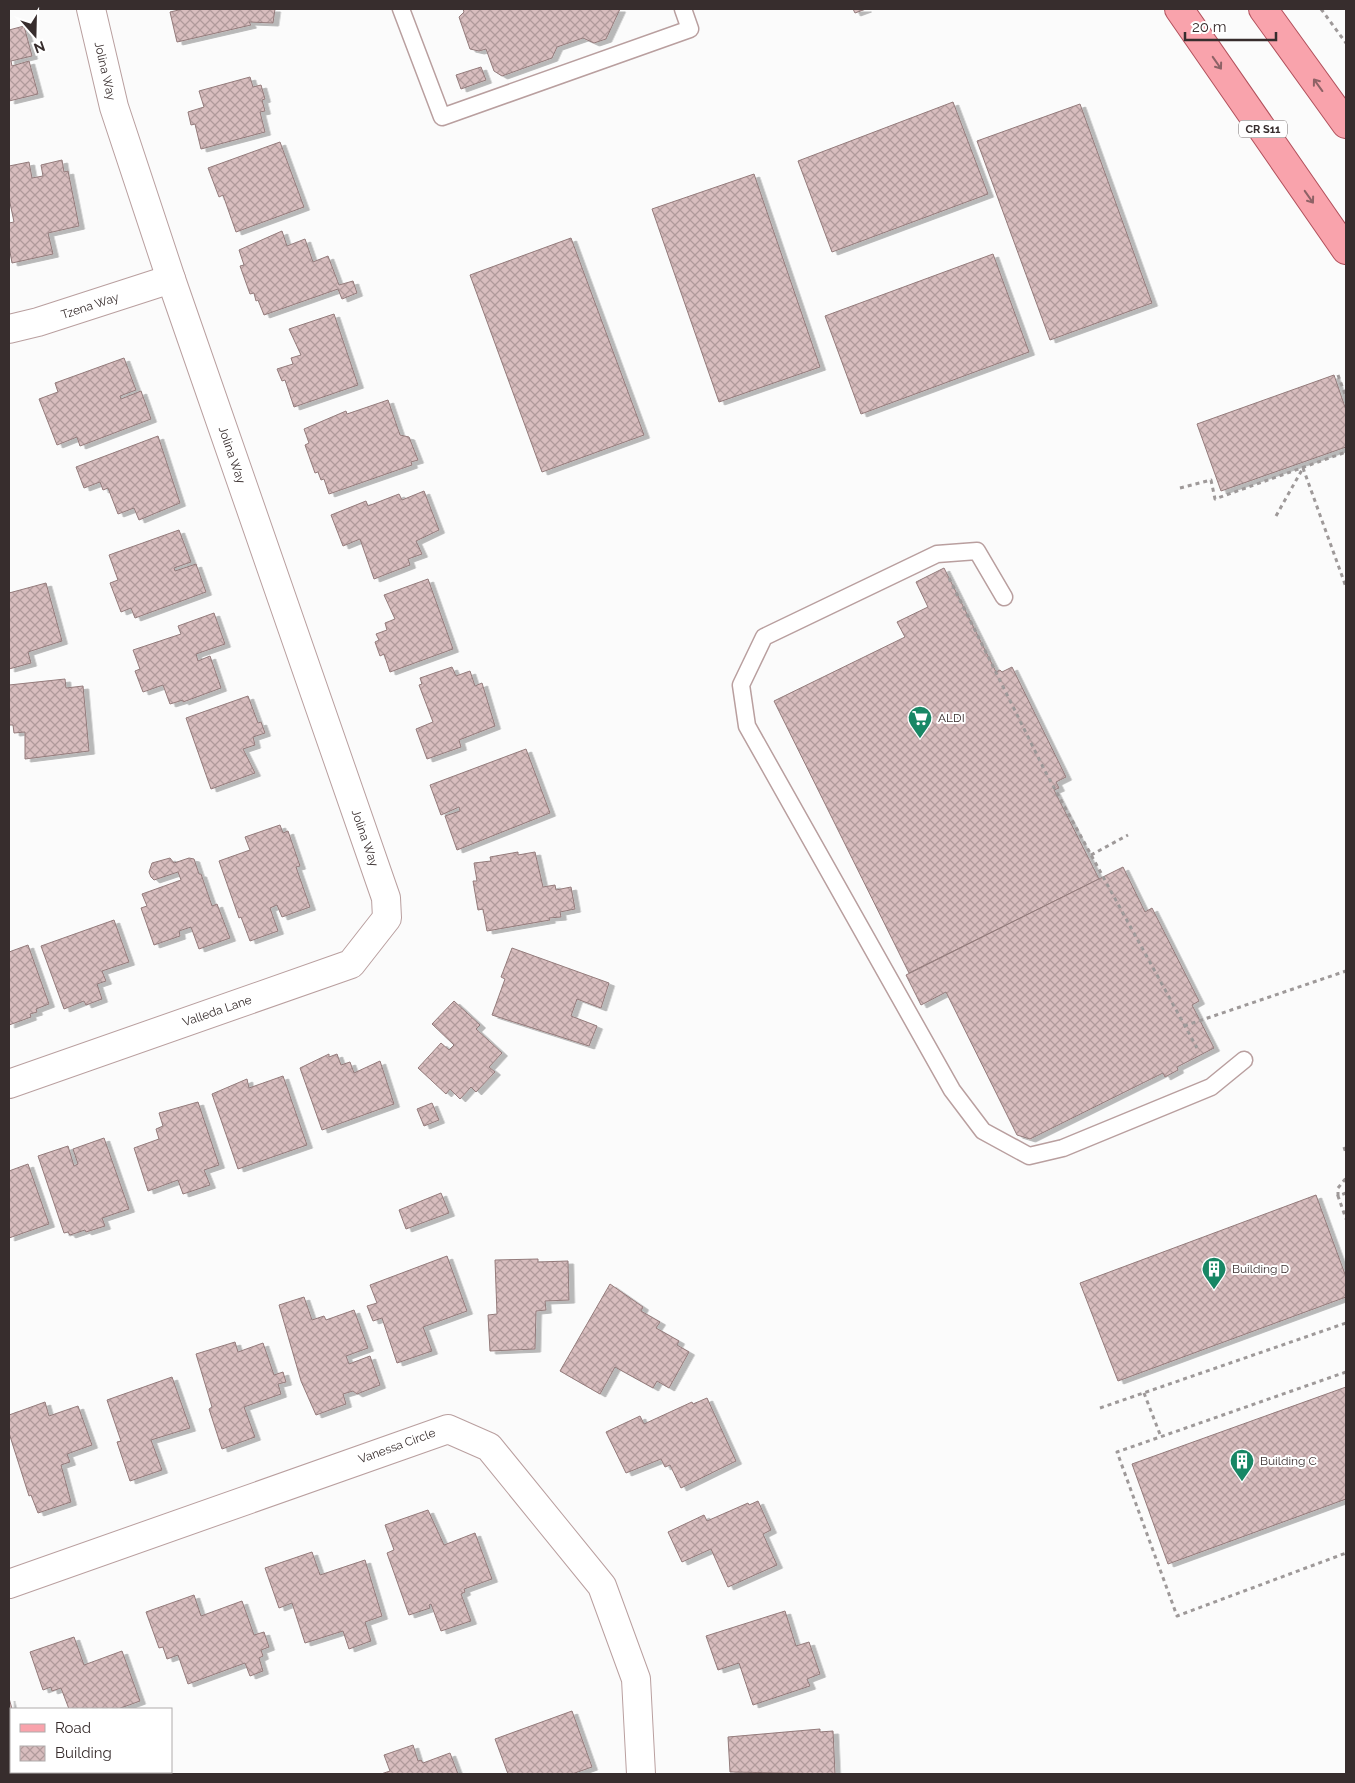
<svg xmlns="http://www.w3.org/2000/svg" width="1355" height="1783" viewBox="0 0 1355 1783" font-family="Raleway,sans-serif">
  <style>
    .building { fill: url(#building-cross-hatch); stroke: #937b7b; filter: url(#shadow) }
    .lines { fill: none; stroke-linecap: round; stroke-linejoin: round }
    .service-casing { stroke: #b99f9f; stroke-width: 19 }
    .minor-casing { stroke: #b99f9f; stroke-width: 30 }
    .primary-casing { stroke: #b2515c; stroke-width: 30 }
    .path { stroke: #9e9999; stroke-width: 3; stroke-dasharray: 4 4; stroke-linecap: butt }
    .service { stroke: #fff; stroke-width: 16 }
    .minor { stroke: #fff; stroke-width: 28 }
    .primary { stroke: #f9a3ac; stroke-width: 28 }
    .oneway { stroke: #8e6266 }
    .labels { text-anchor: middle; stroke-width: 4; stroke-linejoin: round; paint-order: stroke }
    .shield { fill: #fff; stroke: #736c6c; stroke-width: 1 }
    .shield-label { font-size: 11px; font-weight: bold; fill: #372d2d }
    .street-label { font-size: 12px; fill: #372d2d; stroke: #fff }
    .poi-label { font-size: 12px; fill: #372d2d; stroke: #fff; text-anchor: start }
  </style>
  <defs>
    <pattern id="building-cross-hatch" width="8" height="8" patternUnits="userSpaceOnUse" patternTransform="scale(1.25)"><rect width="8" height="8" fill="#d8bdbe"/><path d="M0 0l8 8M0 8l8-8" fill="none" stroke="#b09a9b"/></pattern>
    <filter id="shadow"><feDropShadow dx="5.5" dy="3" stdDeviation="0" flood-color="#0004"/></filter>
  </defs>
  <rect width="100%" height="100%" fill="#fbfbfb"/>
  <g class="building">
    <polygon points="183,9 275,9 273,23 249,22 251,25 177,42 170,12"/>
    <polygon points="463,9 620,9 606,39 594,43 583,38 557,47 552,58 502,76 494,71 486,49 479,51 470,49 459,17 464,12"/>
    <polygon points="853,9 866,9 855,13"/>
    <polygon points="24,26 32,56 11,61 12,66 29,61 38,94 9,101 9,30"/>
    <polygon points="481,67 486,80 461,89 456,75"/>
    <polygon points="250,77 253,87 261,85 265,99 262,100 265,111 260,112 265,132 201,149 195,124 191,125 188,112 204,107 199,91"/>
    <polygon points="953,102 988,194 832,252 798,161"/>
    <polygon points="1080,104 1152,303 1050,340 977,141"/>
    <polygon points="280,142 304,207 236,232 223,195 219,197 208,168"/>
    <polygon points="62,160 64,172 68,171 79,226 48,233 53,254 12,263 9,246 9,223 14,222 9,198 9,166 29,162 32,178 43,176 41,165"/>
    <polygon points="754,174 820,367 719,402 652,209"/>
    <polygon points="282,231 287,246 305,239 313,262 328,256 339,285 353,281 357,293 342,299 338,289 264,315 258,300 256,301 254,293 250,294 240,266 244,265 239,250"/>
    <polygon points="571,238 644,435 542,472 470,275"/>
    <polygon points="993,254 1029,352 861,414 825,316"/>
    <polygon points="334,314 358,385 294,407 285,380 282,381 277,369 293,364 291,358 301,355 289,329"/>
    <polygon points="124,358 136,390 120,396 121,399 141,391 151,419 80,446 77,437 57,445 39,399 58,392 55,383"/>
    <polygon points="1334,375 1346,410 1346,447 1221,491 1197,424"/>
    <polygon points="388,400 400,435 409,437 418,460 411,462 412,465 329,494 324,479 321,480 318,472 315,473 305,445 309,443 304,429 346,411 347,414"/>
    <polygon points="158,436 180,503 139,520 134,508 118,514 108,488 103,490 100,482 84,488 76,467"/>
    <polygon points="424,491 439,530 416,541 422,554 408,559 410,565 374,579 360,539 343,546 331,515 366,501 368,506 399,494 402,500"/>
    <polygon points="179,530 191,562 174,568 175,571 196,564 206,592 135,618 131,608 121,612 110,583 118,580 109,555"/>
    <polygon points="944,568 996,672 1000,670 1002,672 1012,667 1066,777 1056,782 1059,788 1054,790 1099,879 909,973 774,701 905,637 897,622 928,607 916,582"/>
    <polygon points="428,579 453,649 390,672 384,654 380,656 375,642 379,640 376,634 387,630 385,623 395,619 384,595"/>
    <polygon points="46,583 62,641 28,652 31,663 9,669 9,593"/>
    <polygon points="214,613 225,644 196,654 198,661 210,656 221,688 183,702 183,700 170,704 163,685 143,692 135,671 140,669 133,650 181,634 178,626"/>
    <polygon points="452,667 456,676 470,671 475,686 482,683 495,726 459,740 461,747 427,759 416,729 433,722 419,685 422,684 420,678"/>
    <polygon points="65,679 66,688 83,686 89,751 25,759 25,732 14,733 13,725 9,725 9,685"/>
    <polygon points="248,696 258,723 261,722 265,733 253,737 255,745 243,749 255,773 211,789 186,718"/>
    <polygon points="526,749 550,813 457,850 445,816 460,811 459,807 441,815 430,785"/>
    <polygon points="280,825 283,833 288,831 300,866 296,867 310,907 282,917 277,905 270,908 278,931 250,941 241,917 239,918 219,861 250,850 245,837"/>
    <polygon points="518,852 518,855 535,852 543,887 555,885 556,890 571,887 575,909 560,912 561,917 549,918 550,920 487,931 483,909 478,910 473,881 477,881 474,863 491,861 490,857"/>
    <polygon points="170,858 174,863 189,858 194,859 199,874 201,874 212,906 217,904 230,938 199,949 191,927 179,931 180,936 154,945 141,908 147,906 142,894 181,880 178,872 154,880 151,877 149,872 152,863"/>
    <polygon points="1123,867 1145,912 1152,908 1199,1001 1192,1005 1214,1048 1177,1067 1178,1070 1165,1077 1163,1073 1030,1139 1017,1135 946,992 921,1005 906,975"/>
    <polygon points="114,920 129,962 102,971 106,981 97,984 102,999 86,1005 84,1001 64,1009 41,946"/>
    <polygon points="28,945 49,1004 36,1009 37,1012 30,1014 31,1017 9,1025 9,952"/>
    <polygon points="512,948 609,983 601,1008 577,999 571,1016 597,1026 589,1046 492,1015 505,979 501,977"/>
    <polygon points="454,1001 480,1025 476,1029 502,1053 489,1067 495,1072 476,1092 471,1087 460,1099 450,1089 446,1094 418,1068 441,1043 449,1050 454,1045 432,1024"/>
    <polygon points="329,1054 329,1057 337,1054 341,1065 350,1062 354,1073 380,1061 394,1104 322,1130 300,1068"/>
    <polygon points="283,1076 307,1145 238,1169 212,1094 247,1079 249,1088"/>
    <polygon points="198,1102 219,1165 204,1170 210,1185 183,1194 178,1180 148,1191 134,1148 159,1139 156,1129 163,1126 159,1113"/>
    <polygon points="432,1103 439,1120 424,1126 417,1109"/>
    <polygon points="104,1138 129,1209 102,1218 105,1226 86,1232 85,1230 70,1235 68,1232 64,1233 38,1156 68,1146 74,1166 78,1164 73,1149"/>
    <polygon points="28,1164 49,1224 9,1238 9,1171"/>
    <polygon points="441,1193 449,1213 406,1229 399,1210"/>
    <polygon points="1316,1195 1346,1277 1346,1297 1118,1381 1080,1283"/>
    <polygon points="447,1256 467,1311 423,1327 432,1351 397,1363 382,1318 373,1321 367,1306 377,1303 370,1285"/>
    <polygon points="538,1259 538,1262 568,1261 569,1300 545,1301 546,1310 536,1311 535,1349 490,1351 488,1315 497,1314 495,1260"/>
    <polygon points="610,1284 643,1307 641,1311 660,1322 656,1328 679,1341 677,1345 689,1352 669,1388 657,1381 653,1388 615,1367 600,1394 560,1371"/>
    <polygon points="304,1297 312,1320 324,1316 326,1320 354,1310 368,1348 346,1356 349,1364 370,1356 380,1385 357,1394 353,1391 343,1394 346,1404 316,1415 301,1381 279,1305"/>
    <polygon points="235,1342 238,1352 263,1343 274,1375 283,1372 286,1382 278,1384 281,1394 244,1407 255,1437 222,1449 209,1409 212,1407 196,1354"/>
    <polygon points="172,1377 190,1428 151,1440 162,1470 130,1481 117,1442 121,1441 107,1400"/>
    <polygon points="1346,1387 1346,1499 1168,1564 1132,1464"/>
    <polygon points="707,1398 736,1461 681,1488 670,1465 665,1467 661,1459 626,1473 606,1432 640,1416 644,1424 692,1402 693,1404"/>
    <polygon points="45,1402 49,1416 78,1406 92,1445 67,1454 70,1462 61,1465 71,1502 38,1513 31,1495 29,1496 9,1433 9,1415"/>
    <polygon points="758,1501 771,1530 763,1534 777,1565 728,1587 711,1549 682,1562 668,1532 704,1515 707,1521 748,1503 749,1505"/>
    <polygon points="428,1510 444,1545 475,1533 492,1579 464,1589 465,1592 461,1594 471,1621 441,1631 431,1604 429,1605 430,1608 409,1615 387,1553 394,1550 385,1525"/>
    <polygon points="312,1552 320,1575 365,1560 382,1616 365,1622 371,1641 349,1649 343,1631 305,1643 292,1603 279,1608 265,1568"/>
    <polygon points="194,1595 201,1616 242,1601 254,1635 264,1632 269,1647 261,1650 263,1656 259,1658 263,1671 250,1676 245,1663 188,1684 178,1655 167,1659 163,1647 159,1648 146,1612"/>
    <polygon points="785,1611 796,1646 809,1642 820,1674 807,1679 810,1686 753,1705 739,1663 718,1670 706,1636"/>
    <polygon points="74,1637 84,1665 122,1651 140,1701 118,1709 69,1709 61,1688 52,1691 51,1687 43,1690 30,1652"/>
    <polygon points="9,1698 12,1709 11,1772 18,1772 9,1774"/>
    <polygon points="572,1711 592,1767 572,1774 508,1774 495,1739"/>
    <polygon points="820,1729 820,1732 833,1731 835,1774 730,1772 728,1737"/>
    <polygon points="413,1745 418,1761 421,1760 423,1763 450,1753 458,1774 381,1774 390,1771 384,1755"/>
  </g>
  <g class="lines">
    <defs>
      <g id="service">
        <polyline points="401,9 442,117 690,29 683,9"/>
        <polyline points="1004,597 977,551 937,554 764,637 741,685 747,726 952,1090 983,1131 1029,1156 1063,1148 1211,1087 1244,1060"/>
      </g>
      <g id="minor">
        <polyline points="9,329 38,322 171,279"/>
        <polyline points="9,1084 351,964 387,918 386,898 171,279 114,107 91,9"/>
        <polyline points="9,1584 448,1429 489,1447 602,1586 636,1679 641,1774"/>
      </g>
      <g id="primary">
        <polyline points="1179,9 1346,250"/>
        <polyline points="1263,9 1346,124"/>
      </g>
    </defs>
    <use href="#service" class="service-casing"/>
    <use href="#minor" class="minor-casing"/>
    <use href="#primary" class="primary-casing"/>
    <g class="path">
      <polyline points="1321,9 1346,43"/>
      <polyline points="1338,375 1346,397"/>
      <polyline points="1303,468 1346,587"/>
      <polyline points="1180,488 1211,480 1215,499 1346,452"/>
      <polyline points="1276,516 1303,468"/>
      <polyline points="949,578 1045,771 1197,1048"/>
      <polyline points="1091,855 1128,835"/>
      <polyline points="1184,1026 1346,971"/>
      <polyline points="1344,1147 1346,1153"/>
      <polyline points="1346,1193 1338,1196 1346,1219"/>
      <polyline points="1338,1196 1338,1188 1346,1178"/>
      <polyline points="1346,1372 1117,1452 1177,1616 1346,1553"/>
      <polyline points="1144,1393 1161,1437"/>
      <polyline points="1100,1408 1346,1323"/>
    </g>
    <use href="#service" class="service"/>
    <use href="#minor" class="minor"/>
    <use href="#primary" class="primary"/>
  </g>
  <defs><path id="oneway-shaft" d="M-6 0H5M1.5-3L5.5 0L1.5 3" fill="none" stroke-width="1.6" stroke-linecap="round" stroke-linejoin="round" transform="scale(1.25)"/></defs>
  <g class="oneway">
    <use href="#oneway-shaft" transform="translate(1217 63) rotate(55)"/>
    <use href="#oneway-shaft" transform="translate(1318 85) rotate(-126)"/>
    <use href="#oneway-shaft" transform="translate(1309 197) rotate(55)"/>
  </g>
  <defs>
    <symbol id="supermarket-pin" viewBox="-11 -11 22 30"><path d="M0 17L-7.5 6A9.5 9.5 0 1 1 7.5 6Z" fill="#188765" stroke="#fff"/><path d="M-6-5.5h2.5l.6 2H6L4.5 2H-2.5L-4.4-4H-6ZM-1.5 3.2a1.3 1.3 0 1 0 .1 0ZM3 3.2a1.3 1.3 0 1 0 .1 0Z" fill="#fff"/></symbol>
    <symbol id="building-pin" viewBox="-11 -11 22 30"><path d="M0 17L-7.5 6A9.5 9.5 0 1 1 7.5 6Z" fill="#188765" stroke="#fff"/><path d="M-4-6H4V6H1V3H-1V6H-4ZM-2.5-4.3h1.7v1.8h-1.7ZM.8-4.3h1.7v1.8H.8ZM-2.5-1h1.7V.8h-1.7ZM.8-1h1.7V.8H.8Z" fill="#fff"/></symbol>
  </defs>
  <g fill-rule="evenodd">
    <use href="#supermarket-pin" x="906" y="704" width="28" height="38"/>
    <use href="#building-pin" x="1200" y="1255" width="28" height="38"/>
    <use href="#building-pin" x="1228" y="1447" width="28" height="38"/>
  </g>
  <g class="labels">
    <rect class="shield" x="1239" y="120.5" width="48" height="17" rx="4"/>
    <g class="shield-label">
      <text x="1263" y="133">CR S11</text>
    </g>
    <g class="street-label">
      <text transform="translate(105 71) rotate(77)" y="4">Jolina Way</text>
      <text transform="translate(90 306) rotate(-18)" y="4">Tzena Way</text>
      <text transform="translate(232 455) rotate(71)" y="4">Jolina Way</text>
      <text transform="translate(365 838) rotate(71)" y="4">Jolina Way</text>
      <text transform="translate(217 1011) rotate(-19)" y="4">Valleda Lane</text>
      <text transform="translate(397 1446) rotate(-20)" y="4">Vanessa Circle</text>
    </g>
    <g class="poi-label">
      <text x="938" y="722">ALDI</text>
      <text x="1232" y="1273">Building D</text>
      <text x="1260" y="1465">Building C</text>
    </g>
  </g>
  <rect width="1355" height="1783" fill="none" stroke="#372d2d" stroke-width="20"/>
  <rect x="10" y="1708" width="162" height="65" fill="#ffffff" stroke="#afabab"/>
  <rect x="20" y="1724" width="25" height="8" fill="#f9a3ac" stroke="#afabab"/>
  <text x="55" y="1733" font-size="15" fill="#372d2d">Road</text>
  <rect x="20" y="1746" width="25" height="15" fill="url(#building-cross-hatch)" stroke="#afabab"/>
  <text x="55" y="1758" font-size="15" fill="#372d2d">Building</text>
  <g transform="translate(35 35) rotate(160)" stroke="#ffffff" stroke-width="4" paint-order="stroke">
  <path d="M0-4L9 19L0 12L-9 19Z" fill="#372d2d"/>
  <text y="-8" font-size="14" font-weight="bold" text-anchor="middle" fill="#372d2d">N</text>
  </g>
  <path d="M1185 32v8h91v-8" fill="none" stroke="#372d2d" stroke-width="2.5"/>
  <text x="1192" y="32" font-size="15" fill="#372d2d" stroke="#ffffff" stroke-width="4" paint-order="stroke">20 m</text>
</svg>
